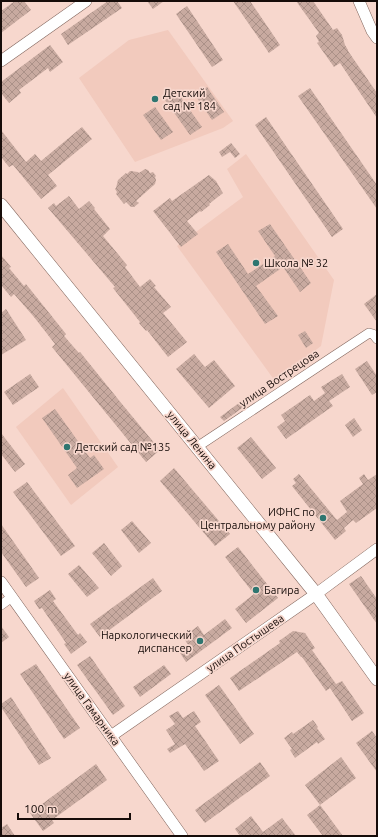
<svg xmlns="http://www.w3.org/2000/svg" width="378" height="837" viewBox="0 0 378 837" font-family="Ubuntu,sans-serif">
  <style>
    .built { fill: #f2cabd }
    .building { fill: url(#building-cross-hatch) }
    .lines { fill: none; stroke-linecap: round; stroke-linejoin: round }
    .minor-casing { stroke: #82665d; stroke-width: 10 }
    .tertiary-casing { stroke: #82665d; stroke-width: 12 }
    .secondary-casing { stroke: #82665d; stroke-width: 14 }
    .minor { stroke: #fff; stroke-width: 9 }
    .tertiary { stroke: #fff; stroke-width: 11 }
    .secondary { stroke: #fff; stroke-width: 13 }
    .poi-dot { fill: #2e7670; stroke: #f7d7cd; stroke-width: 1.5 }
    .labels { text-anchor: middle; stroke-width: 3.5; stroke-linejoin: round; paint-order: stroke }
    .poi-label { font-size: 11px; fill: #160c09; stroke: #f7d7cd; text-anchor: start }
    .street-label { font-size: 11px; fill: #160c09; stroke: #f7d7cd }
  </style>
  <defs>
    <pattern id="building-cross-hatch" width="8" height="8" patternUnits="userSpaceOnUse"><rect width="8" height="8" fill="#c8aaa0"/><path d="M0 0l8 8M0 8l8-8" fill="none" stroke="#ab9188"/></pattern>
  </defs>
  <rect width="100%" height="100%" fill="#f7d7cd"/>
  <g class="built">
    <polygon points="168,30 233,121 223,128 135,162 79,78 129,40"/>
    <polygon points="246,154 334,280 321,346 275,381 177,246 243,197 227,169"/>
    <polygon points="63,388 118,467 71,505 16,427"/>
  </g>
  <g class="building">
    <polygon points="15,1 24,1 31,10 1,33 1,11"/>
    <polygon points="108,1 117,1 122,8 68,45 61,34"/>
    <polygon points="147,1 164,1 153,9"/>
    <polygon points="233,1 250,1 280,45 269,53"/>
    <polygon points="296,1 313,1 333,30 337,28 342,35 345,45 348,50 348,51 377,93 377,118 340,63 334,67 317,43 319,42 316,36 319,33"/>
    <polygon points="187,6 223,60 212,67 176,14"/>
    <polygon points="50,45 63,62 50,72 48,68 19,90 21,93 9,103 1,93 1,82"/>
    <polygon points="207,87 224,112 212,120 195,95"/>
    <polygon points="310,88 377,185 377,209 298,96"/>
    <polygon points="177,92 202,127 190,135 165,100"/>
    <polygon points="155,107 173,132 161,140 143,115"/>
    <polygon points="266,117 343,229 332,237 255,125"/>
    <polygon points="82,127 92,139 48,175 57,186 41,199 13,165 9,167 1,157 1,130 26,162 35,154 41,161"/>
    <polygon points="231,143 240,154 235,158 230,152 222,157 219,152"/>
    <polygon points="145,169 148,170 150,173 153,172 156,176 155,177 156,180 155,184 136,201 139,203 134,207 131,207 126,202 124,204 116,194 117,192 115,189 116,188 118,180 126,173 127,174 130,171 138,172 139,173"/>
    <polygon points="209,175 216,181 223,193 209,204 210,205 201,212 200,211 187,221 198,234 181,247 153,211 170,198 172,201"/>
    <polygon points="69,196 79,209 89,201 95,208 94,209 110,229 103,236 127,265 125,267 140,287 150,279 156,286 154,287 171,307 163,313 187,342 168,357 147,330 146,331 139,323 140,322 113,288 115,287 48,208 54,203 56,206"/>
    <polygon points="270,224 311,283 300,292 283,267 256,286 278,316 265,324 216,252 228,244 248,274 275,256 258,231"/>
    <polygon points="1,255 11,267 9,268 24,286 26,284 66,334 64,336 79,353 80,352 122,404 160,450 146,462 52,347 55,344 34,317 14,294 11,297 1,285"/>
    <polygon points="377,294 377,322 364,304"/>
    <polygon points="6,309 26,340 1,355 1,313"/>
    <polygon points="305,331 313,343 306,348 298,335"/>
    <polygon points="194,354 205,367 214,360 235,386 209,408 176,369"/>
    <polygon points="367,361 377,376 377,392 372,395 355,369"/>
    <polygon points="30,374 39,387 13,405 4,392"/>
    <polygon points="342,374 350,387 329,401 333,406 286,439 277,427 285,421 281,415 310,395 314,401 325,393 321,387"/>
    <polygon points="243,400 246,404 245,405 245,406 224,421 220,417"/>
    <polygon points="55,409 90,458 94,455 104,469 77,488 68,475 77,468 42,418"/>
    <polygon points="354,418 362,430 353,437 345,425"/>
    <polygon points="1,433 25,464 15,472 1,454"/>
    <polygon points="251,437 276,468 262,479 237,448"/>
    <polygon points="174,468 230,534 215,546 160,481"/>
    <polygon points="299,474 337,520 347,512 340,501 363,484 359,478 364,474 368,480 377,474 377,508 356,523 353,520 344,528 346,531 335,540 292,486 296,483 293,479"/>
    <polygon points="27,482 75,546 61,556 13,492"/>
    <polygon points="132,521 151,543 139,553 121,530"/>
    <polygon points="1,524 39,578 26,587 1,552"/>
    <polygon points="104,543 122,566 111,576 92,553"/>
    <polygon points="238,547 278,598 246,623 235,609 254,594 225,557"/>
    <polygon points="79,565 99,588 87,597 68,574"/>
    <polygon points="361,576 377,599 377,624 349,584"/>
    <polygon points="153,578 162,591 100,637 90,624"/>
    <polygon points="50,590 56,599 53,601 78,635 80,633 87,642 71,654 64,644 66,643 42,608 39,609 34,601"/>
    <polygon points="225,619 232,628 186,662 180,653 189,646 183,637 198,626 204,635"/>
    <polygon points="1,626 9,637 1,643"/>
    <polygon points="293,631 305,633 315,648 312,650 336,684 342,681 364,713 352,721 330,688 326,691 302,657 301,657 297,652 239,691 230,678 280,643 279,641"/>
    <polygon points="90,656 125,706 113,715 77,665"/>
    <polygon points="36,664 80,728 64,739 20,674"/>
    <polygon points="164,665 171,674 140,697 133,687"/>
    <polygon points="219,685 254,734 240,744 205,695"/>
    <polygon points="11,697 51,758 39,765 1,707 1,704"/>
    <polygon points="178,711 183,718 194,711 201,722 195,726 219,761 204,771 185,744 170,753 167,749 175,744 166,730 175,724 169,716"/>
    <polygon points="313,720 318,727 317,728 325,739 318,744 317,742 295,758 290,750 292,749 284,738 292,732 293,734"/>
    <polygon points="372,731 377,738 377,772 356,743"/>
    <polygon points="341,757 356,778 320,805 305,785"/>
    <polygon points="260,762 270,776 205,823 195,810"/>
    <polygon points="96,764 107,780 52,820 54,823 43,831 30,813"/>
    <polygon points="320,805 343,836 323,836 307,815"/>
    <polygon points="251,816 263,832 282,818 296,836 240,836 235,829"/>
    <polygon points="7,824 15,836 1,836 1,828"/>
  </g>
  <g class="lines">
    <defs>
      <g id="minor">
        <polyline points="197,447 331,358 369,333 373,334 377,339"/>
        <polyline points="1,605 12,597"/>
      </g>
      <g id="tertiary">
        <polyline points="359,1 372,31 377,38"/>
        <polyline points="1,61 86,1"/>
        <polyline points="1,582 182,836"/>
        <polyline points="111,736 316,594 377,549"/>
      </g>
      <polyline id="secondary" points="1,205 316,594 377,679"/>
    </defs>
    <use href="#minor" class="minor-casing"/>
    <use href="#tertiary" class="tertiary-casing"/>
    <use href="#secondary" class="secondary-casing"/>
    <use href="#minor" class="minor"/>
    <use href="#tertiary" class="tertiary"/>
    <use href="#secondary" class="secondary"/>
  </g>
  <g class="poi-dot">
    <circle cx="155" cy="99" r="4"/>
    <circle cx="256" cy="263" r="4"/>
    <circle cx="67" cy="447" r="4"/>
    <circle cx="323" cy="518" r="4"/>
    <circle cx="256" cy="590" r="4"/>
    <circle cx="200" cy="641" r="4"/>
  </g>
  <g class="labels">
    <g class="poi-label">
      <text x="163" y="97">Детский<tspan x="163" dy="13">сад № 184</tspan></text>
      <text x="264" y="267">Школа № 32</text>
      <text x="75" y="451">Детский сад №135</text>
      <text x="315" y="516" text-anchor="end">ИФНС по<tspan x="315" dy="13">Центральному району</tspan></text>
      <text x="264" y="594">Багира</text>
      <text x="192" y="639" text-anchor="end">Наркологический<tspan x="192" dy="13">диспансер</tspan></text>
    </g>
    <g class="street-label">
      <text transform="translate(279 378) rotate(-34)" y="4">улица Вострецова</text>
      <text transform="translate(192 440) rotate(51)" y="4">улица Ленина</text>
      <text transform="translate(245 643) rotate(-35)" y="4">улица Постышева</text>
      <text transform="translate(92 709) rotate(54)" y="4">улица Гамарника</text>
    </g>
  </g>
  <rect width="378" height="837" fill="none" stroke="#160c09" stroke-width="4"/>
  <path d="M18 813v6h112v-6" fill="none" stroke="#160c09" stroke-width="2"/>
  <text x="24" y="813" font-size="12" fill="#160c09" stroke="#f7d7cd" stroke-width="3" paint-order="stroke">100 m</text>
</svg>
